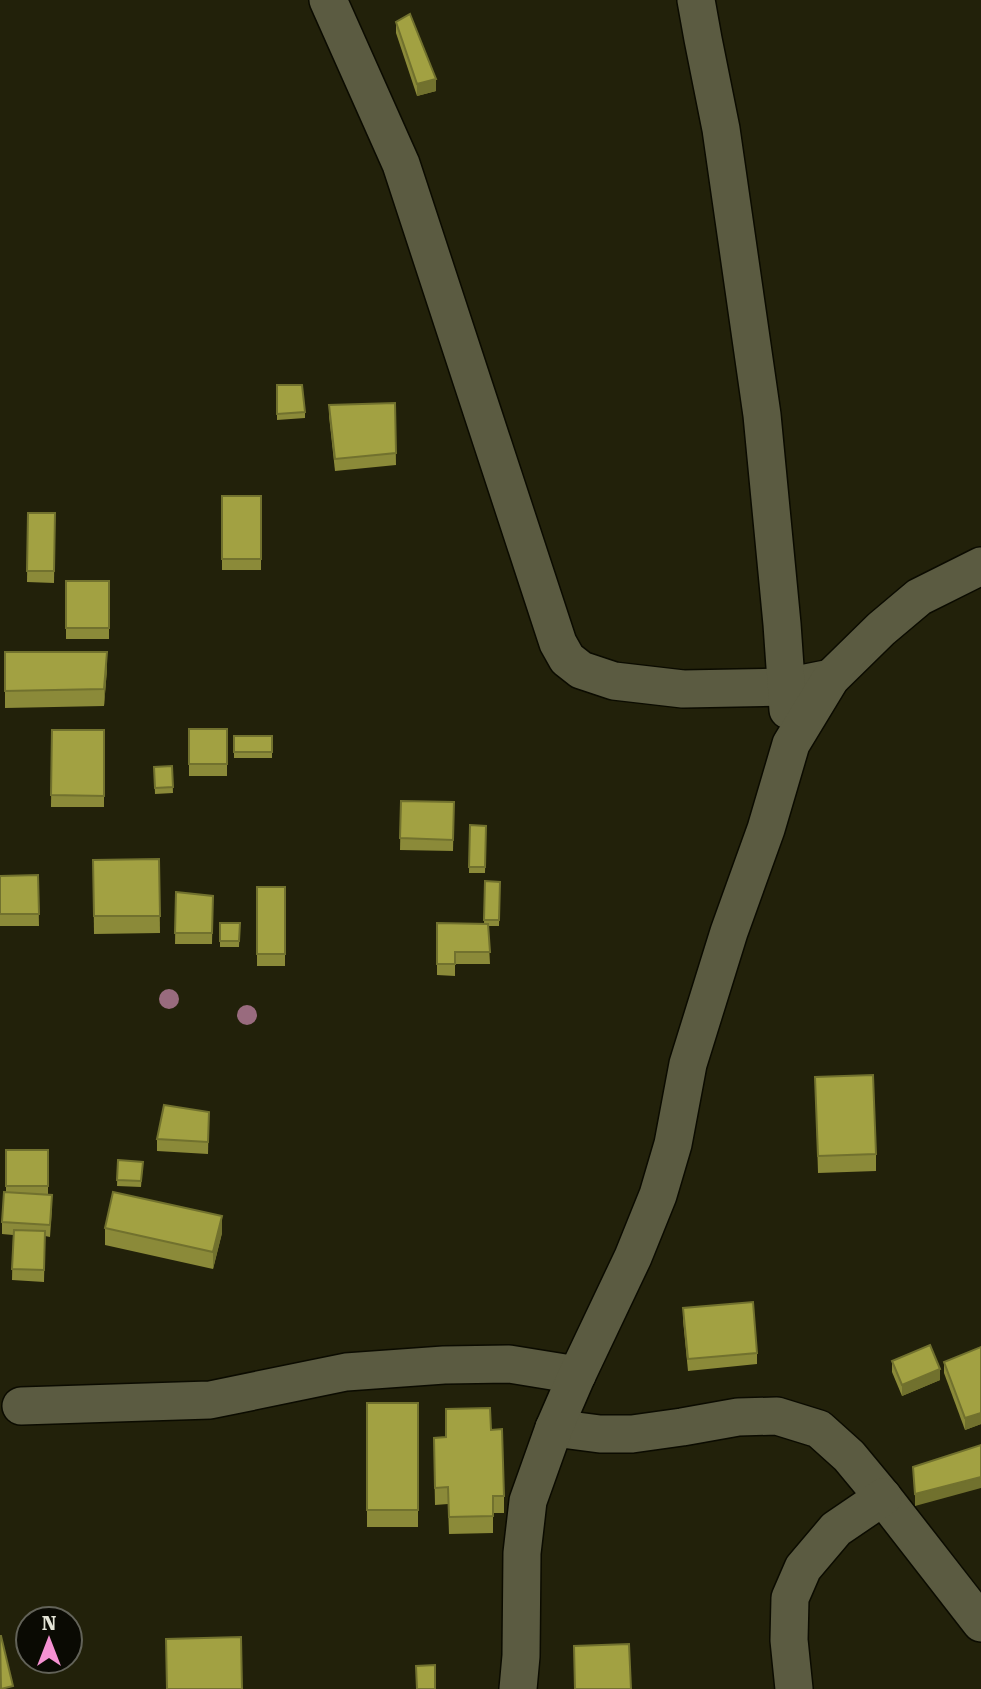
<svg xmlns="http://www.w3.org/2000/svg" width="981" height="1689" viewBox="0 0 981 1689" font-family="'Roboto Serif',serif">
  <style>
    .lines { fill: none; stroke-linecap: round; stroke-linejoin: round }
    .minor-casing { stroke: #0b0b00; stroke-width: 40 }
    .minor { stroke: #5b5b41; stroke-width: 37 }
    .tree { fill: #996b7e }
    .wall { fill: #8b8a39 }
    .shaded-wall { fill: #71712e }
    .building { fill: #a2a142; stroke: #71712e; stroke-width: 2 }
  </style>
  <rect width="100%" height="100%" fill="#22210a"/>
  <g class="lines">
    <defs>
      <g id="minor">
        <polyline points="328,0 401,164 558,643 567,659 581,670 614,681 683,689 786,687 831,678"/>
        <polyline points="696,0 703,39 721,129 762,415 782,624 788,710"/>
        <polyline points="21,1406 210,1400 346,1372 444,1365 509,1364 577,1375"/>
        <polyline points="554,1428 600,1434 632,1434 682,1427 738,1417 777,1416 819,1429 849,1456 883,1497 981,1623"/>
        <polyline points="518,1689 521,1656 522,1553 528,1501 554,1428 577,1375 633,1257 658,1195 673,1144 688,1064 729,932 766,829 791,744 831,678 881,629 919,597 981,566"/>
        <polyline points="794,1689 789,1640 790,1598 803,1568 836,1529 883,1497"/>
      </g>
    </defs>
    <use href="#minor" class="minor-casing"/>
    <use href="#minor" class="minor"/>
  </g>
  <g class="tree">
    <circle cx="169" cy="999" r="10"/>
    <circle cx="247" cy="1015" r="10"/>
  </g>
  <g class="wall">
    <polygon points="396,22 436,91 417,96 396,33"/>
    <polygon points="277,385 305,412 305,418 277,420"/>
    <polygon points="395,403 396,465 335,471 329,416 329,405"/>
    <rect x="222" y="496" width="39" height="74"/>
    <polygon points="28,513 55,513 54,583 27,582"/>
    <rect x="66" y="581" width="43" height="58"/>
    <polygon points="5,652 107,669 104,706 5,708"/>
    <rect x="189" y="729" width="38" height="47"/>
    <polygon points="52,730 104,730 104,807 51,807"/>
    <rect x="234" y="736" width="38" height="22"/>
    <polygon points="172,766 173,793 155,794 154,767"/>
    <polygon points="401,801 454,802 453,851 400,850"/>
    <polygon points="470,825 486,826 485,873 469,873"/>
    <polygon points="159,859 160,933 94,934 93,860"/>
    <polygon points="38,875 39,926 0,926 0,876"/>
    <polygon points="485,881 500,882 499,926 488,926 490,964 455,964 455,976 437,975 437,923 484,924"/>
    <rect x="257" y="887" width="28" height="79"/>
    <polygon points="176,892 213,896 212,944 175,944"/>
    <polygon points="220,923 240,923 239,947 220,947"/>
    <polygon points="815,1077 876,1154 876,1171 818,1173"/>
    <polygon points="209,1112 208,1154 157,1151 157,1139"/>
    <polygon points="6,1150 48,1150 48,1195 52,1207 50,1237 45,1236 44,1282 12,1280 13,1235 2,1234 2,1222 6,1192"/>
    <polygon points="118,1160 143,1162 141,1187 117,1186"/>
    <polygon points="105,1228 222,1233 213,1269 105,1245"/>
    <polygon points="683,1308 757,1353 757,1364 688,1371 683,1320"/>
    <polygon points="981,1347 981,1424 965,1430 944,1373 944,1362"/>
    <polygon points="892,1361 940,1380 902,1396 892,1372"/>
    <rect x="367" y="1403" width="51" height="124"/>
    <polygon points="491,1430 504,1496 504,1513 493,1513 493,1533 449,1534 448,1504 435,1505 434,1455 446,1437"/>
  </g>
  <g class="shaded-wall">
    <polygon points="436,79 436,91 417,96 417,84"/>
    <polygon points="107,652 107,669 104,706 104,689"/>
    <polygon points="222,1216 222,1233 213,1269 213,1252"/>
    <polygon points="940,1369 940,1380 902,1396 902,1385"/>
    <polygon points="981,1413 981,1424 965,1430 965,1418"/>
    <polygon points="981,1477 981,1488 915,1506 915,1494"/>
  </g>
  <g class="building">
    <polygon points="410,14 436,79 417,84 396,22"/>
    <polygon points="277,385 302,385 305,412 277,414"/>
    <polygon points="395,403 396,453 335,459 329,405"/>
    <rect x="222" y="496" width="39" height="63"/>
    <polygon points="28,513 55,513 54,571 27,571"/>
    <rect x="66" y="581" width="43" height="47"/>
    <polygon points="5,652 107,652 104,689 5,691"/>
    <rect x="189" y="729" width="38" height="35"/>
    <polygon points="52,730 104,730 104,796 51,795"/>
    <rect x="234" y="736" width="38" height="16"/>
    <polygon points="172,766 173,787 155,788 154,767"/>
    <polygon points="401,801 454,802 453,840 400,838"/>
    <polygon points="470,825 486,826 485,867 469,867"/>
    <polygon points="159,859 160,916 94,916 93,860"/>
    <polygon points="38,875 39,914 0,914 0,876"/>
    <polygon points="485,881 500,882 499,920 484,920"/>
    <rect x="257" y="887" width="28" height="67"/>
    <polygon points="176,892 213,896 212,933 175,933"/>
    <polygon points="220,923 240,923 239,941 220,941"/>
    <polygon points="437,923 488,924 490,952 455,952 455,964 437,964"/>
    <polygon points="873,1075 876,1154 818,1156 815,1077"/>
    <polygon points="164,1105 209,1112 208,1142 157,1139"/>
    <rect x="6" y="1150" width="42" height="36"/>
    <polygon points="118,1160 143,1162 141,1181 117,1180"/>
    <polygon points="4,1192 52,1195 50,1225 2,1222"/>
    <polygon points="113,1192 222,1216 213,1252 105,1228"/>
    <polygon points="14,1230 45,1231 44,1270 12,1269"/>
    <polygon points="753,1302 757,1353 688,1359 683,1308"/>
    <polygon points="930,1345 940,1369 902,1385 892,1361"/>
    <polygon points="981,1347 981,1413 965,1418 944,1362"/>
    <rect x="367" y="1403" width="51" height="107"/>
    <polygon points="490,1408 491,1430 502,1429 504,1496 493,1496 493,1516 449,1517 448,1487 435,1488 434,1438 446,1437 446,1409"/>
    <polygon points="981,1445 981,1477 915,1494 913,1467"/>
    <polygon points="0,1636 1,1636 13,1686 1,1689"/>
    <polygon points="241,1637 242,1689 167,1689 166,1639"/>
    <polygon points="629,1644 631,1689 575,1689 574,1646"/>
    <polygon points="435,1665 435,1689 417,1689 416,1666"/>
  </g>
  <g transform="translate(49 1640)"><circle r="33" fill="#0a0a03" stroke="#626258" stroke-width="2"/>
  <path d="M0-5L12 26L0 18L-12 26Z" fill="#f591d2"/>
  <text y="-10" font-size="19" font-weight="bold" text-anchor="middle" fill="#e5e5d7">N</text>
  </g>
</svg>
